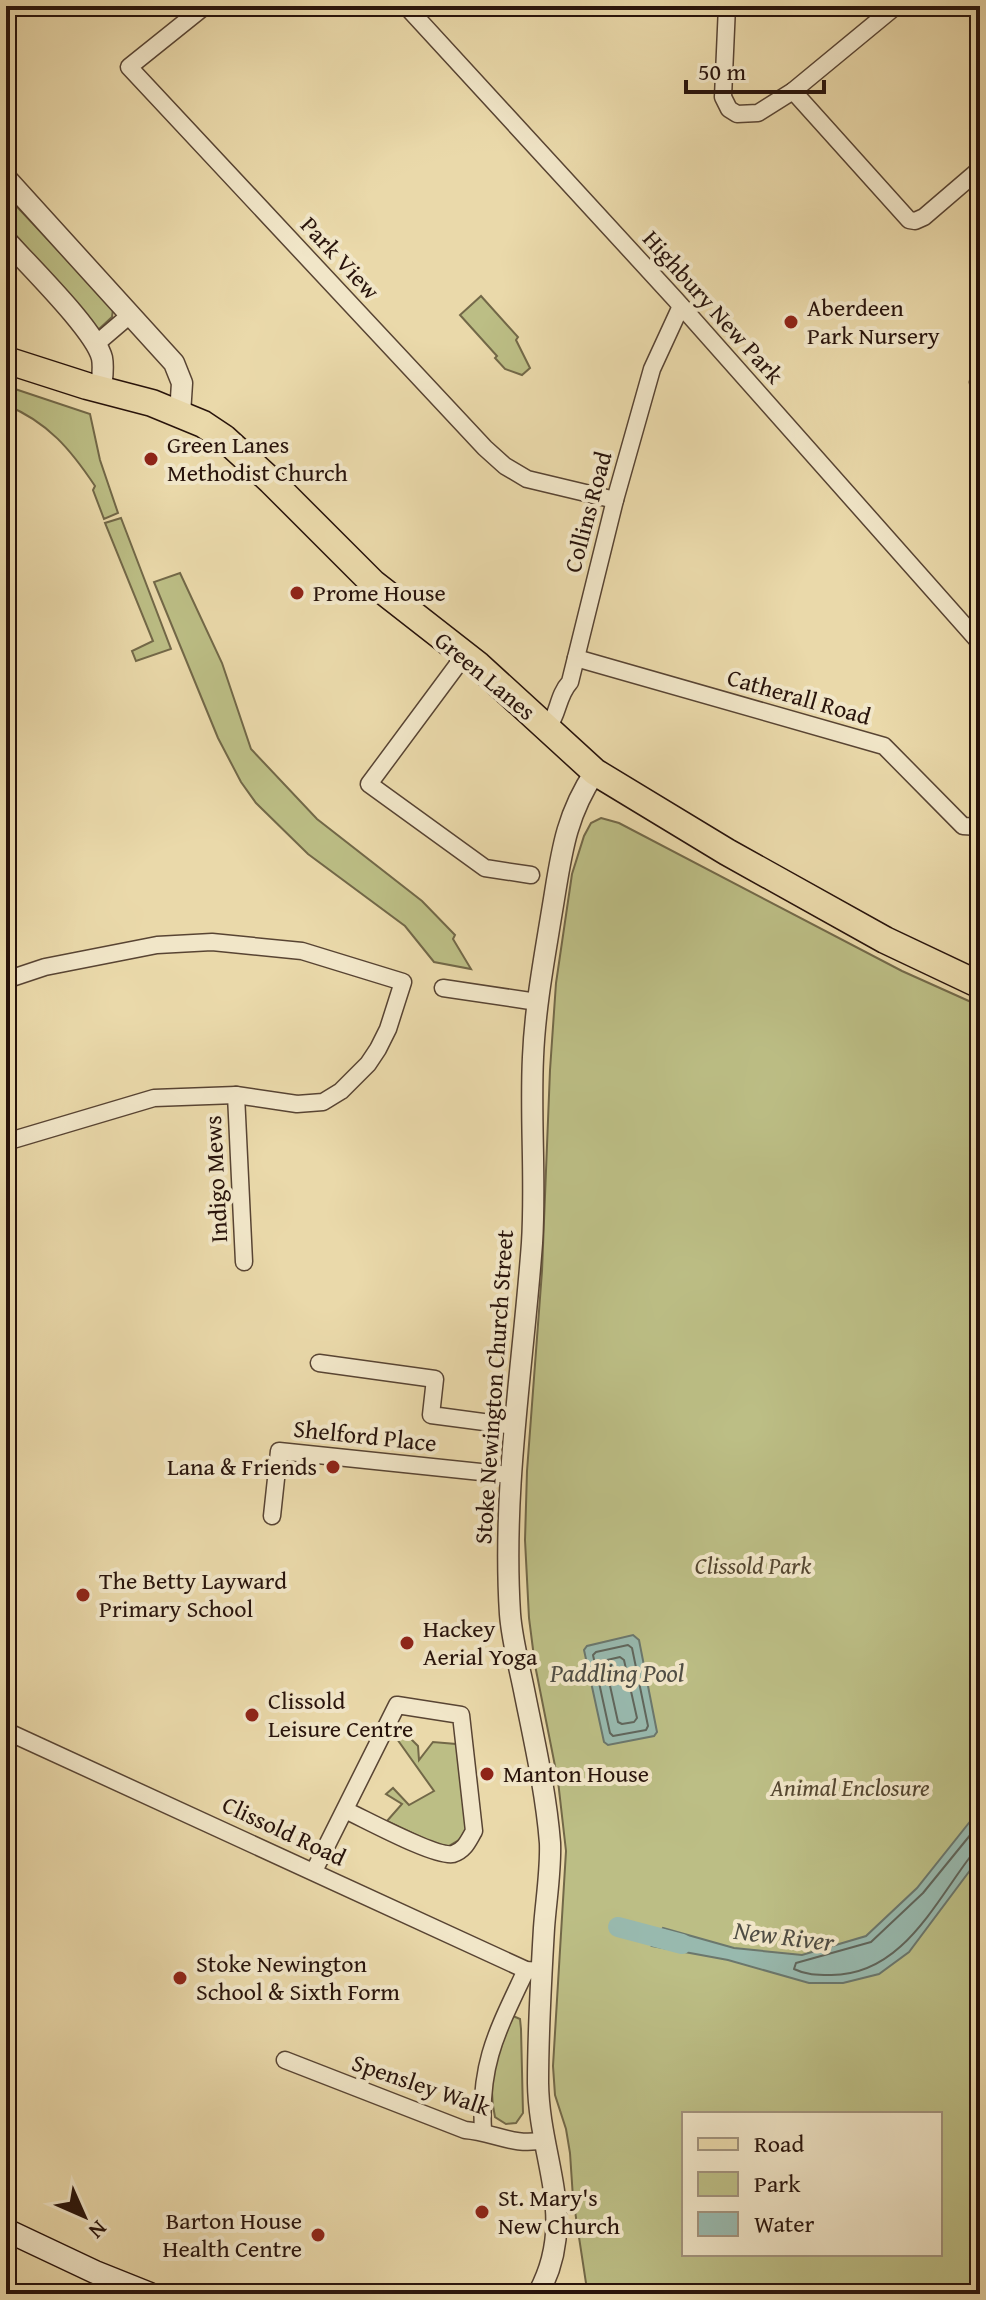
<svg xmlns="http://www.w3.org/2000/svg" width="986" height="2300" viewBox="0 0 986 2300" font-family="'Gentium Book Plus',serif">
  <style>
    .green { fill: #bcbe85; stroke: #726848; stroke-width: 2; fill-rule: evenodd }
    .water { fill: #98b9ae; stroke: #6b776d; stroke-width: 2 }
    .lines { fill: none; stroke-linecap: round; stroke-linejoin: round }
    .shore { stroke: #60665c; stroke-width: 2 }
    .canal { stroke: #98b9ae; stroke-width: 20 }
    .minor-casing { stroke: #584433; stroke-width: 19 }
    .tertiary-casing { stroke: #584433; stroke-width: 23 }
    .secondary-casing { stroke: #28130b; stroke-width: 25 }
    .primary-casing { stroke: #28130b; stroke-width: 29 }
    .minor { stroke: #f1e6c8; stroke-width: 16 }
    .tertiary { stroke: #f1e6c8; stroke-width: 20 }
    .secondary { stroke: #f1e6c8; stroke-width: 22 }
    .primary { stroke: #ead9aa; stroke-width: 26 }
    .poi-dot { fill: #8f2418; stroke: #f1e6c8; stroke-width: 3 }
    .labels { text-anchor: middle; stroke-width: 8; stroke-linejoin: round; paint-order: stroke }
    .street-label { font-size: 24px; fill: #28130b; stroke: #f1e6c8 }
    .poi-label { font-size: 24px; fill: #28130b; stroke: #f1e6c8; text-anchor: start }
    .park-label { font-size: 24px; font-style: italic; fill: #544630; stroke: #f1e6c8 }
    .water-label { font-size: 26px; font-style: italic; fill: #4f4d44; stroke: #f1e6c8 }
  </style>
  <rect width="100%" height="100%" fill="#ead9aa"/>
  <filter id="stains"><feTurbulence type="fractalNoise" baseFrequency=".0025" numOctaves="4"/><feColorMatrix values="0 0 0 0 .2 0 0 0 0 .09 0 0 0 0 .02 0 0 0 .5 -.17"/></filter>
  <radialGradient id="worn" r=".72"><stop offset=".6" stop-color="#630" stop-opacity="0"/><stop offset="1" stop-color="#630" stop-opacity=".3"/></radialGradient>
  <g class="green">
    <polygon points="6,195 113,309 112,317 98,330 6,224"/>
    <polygon points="481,296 518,337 516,340 530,368 522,375 505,369 495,358 497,356 460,315"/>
    <path d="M6,386L90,414L100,460L118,513L104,519L93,490L95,486C71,450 48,422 6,405Z"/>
    <polygon points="121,518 171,649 136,661 132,651 153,641 105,523"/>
    <polygon points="180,573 222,663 251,749 317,819 422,901 455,935 453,939 471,969 434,962 405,926 308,854 256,803 241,782 218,738 154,582"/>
    <path d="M601,818L619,823L902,971L980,1006V2294H578L586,2283L573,2198L570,2153L566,2129L555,2095L553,2066L566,1851L558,1781L535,1665L529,1618L525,1540L527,1471L542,1271L550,1070L556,983L572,874L584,836L591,823ZM684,2114H940V2254H684Z"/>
    <polygon points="409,1737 418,1746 419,1760 433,1742 456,1744 460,1753 468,1825 464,1837 447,1847 435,1844 387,1821 402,1804 386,1794 393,1788 409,1805 434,1791 397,1739"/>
    <path d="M513,2016L520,2019L521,2029L523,2113L516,2123L506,2124L495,2117C487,2083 495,2046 513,2016Z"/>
  </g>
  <g class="water">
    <polygon points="633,1635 639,1640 657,1732 654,1736 608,1745 604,1742 584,1650 587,1646"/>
    <polygon points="980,1809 980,1857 909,1952 879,1974 843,1983 809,1983 728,1960 652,1946 663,1928 734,1948 802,1955 866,1936 917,1888"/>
  </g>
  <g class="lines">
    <g class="shore">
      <polygon points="628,1645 632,1648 648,1726 646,1730 613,1736 610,1733 593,1655 596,1652"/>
      <polygon points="620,1657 624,1660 637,1718 634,1722 622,1724 618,1722 605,1663 607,1660"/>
      <path d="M980,1823L923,1893L871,1942L796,1963L794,1969C806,1975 817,1975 830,1975C900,1976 933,1906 970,1857L980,1854"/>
    </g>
    <polyline class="canal" points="618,1927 682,1944"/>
    <defs>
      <g id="minor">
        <polyline points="205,6 129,67 485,448 505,466 527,479 615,500"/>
        <polyline points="406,6 675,299 980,643"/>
        <polyline points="727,6 723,97 729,109 737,114 758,113 793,91 896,6"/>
        <polyline points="793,91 909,220 915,221 924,217 980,169"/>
        <polyline points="96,344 130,315"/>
        <polyline points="978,382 980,384"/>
        <polyline points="464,656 369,784 485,868 531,875"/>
        <polyline points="576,658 884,746 963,826 980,827"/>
        <path d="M547,729C559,714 557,696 570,682L615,500L652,369L681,306"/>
        <polyline points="6,980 45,967 157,945 212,942 302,951 403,982 388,1029 378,1049 368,1064 341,1091 323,1102 297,1104 236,1095 154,1098 6,1142"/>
        <polyline points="443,988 537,1002"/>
        <polyline points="236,1095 244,1262"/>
        <polyline points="319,1363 435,1379 431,1415 514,1426"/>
        <polyline points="272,1516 279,1451 510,1475"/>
        <polyline points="6,1731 526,1970 542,1971"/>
        <path d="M314,1871L397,1705L461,1715L474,1831C468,1841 465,1850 453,1854C436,1858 365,1819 345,1810"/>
        <path d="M285,2060L465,2130C493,2132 515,2147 543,2140"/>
        <path d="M483,2131C479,2062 498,2030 526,1970"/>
      </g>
      <g id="tertiary">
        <polyline points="6,178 174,363 182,383 180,414"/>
        <path d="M6,240C28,265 95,330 102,358C104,368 102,379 101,390"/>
        <path d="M538,2294C579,2219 539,2160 538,2083C538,2031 541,1979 544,1928C546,1900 551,1871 550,1843C546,1792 534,1740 524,1690C519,1665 512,1640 510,1614C502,1489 523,1367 532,1243C536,1181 530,1119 533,1057C535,1008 544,960 552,911C561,858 564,818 595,772"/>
      </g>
      <polyline id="secondary" points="6,2230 95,2272 150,2294"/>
      <polyline id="primary" points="6,360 87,386 152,403 203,424 224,438 271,481 373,583 478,665 595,772 727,852 885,940 980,985"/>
    </defs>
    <use href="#minor" class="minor-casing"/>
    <use href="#tertiary" class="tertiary-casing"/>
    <use href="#secondary" class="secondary-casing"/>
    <use href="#primary" class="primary-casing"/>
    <use href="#minor" class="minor"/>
    <use href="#tertiary" class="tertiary"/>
    <use href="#secondary" class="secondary"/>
    <use href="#primary" class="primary"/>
  </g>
  <g class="poi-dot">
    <circle cx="791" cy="322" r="8"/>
    <circle cx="151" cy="459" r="8"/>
    <circle cx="297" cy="593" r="8"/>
    <circle cx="333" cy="1467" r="8"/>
    <circle cx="83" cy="1595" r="8"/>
    <circle cx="407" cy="1643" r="8"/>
    <circle cx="252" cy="1715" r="8"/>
    <circle cx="487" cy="1774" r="8"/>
    <circle cx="180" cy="1978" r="8"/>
    <circle cx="482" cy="2212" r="8"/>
    <circle cx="318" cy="2235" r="8"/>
  </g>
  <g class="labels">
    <g class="street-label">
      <text transform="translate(340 258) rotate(47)" y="8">Park View</text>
      <text transform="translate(713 307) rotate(48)" y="8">Highbury New Park</text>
      <text transform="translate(588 512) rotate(-75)" y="8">Collins Road</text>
      <text transform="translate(485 676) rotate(40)" y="8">Green Lanes</text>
      <text transform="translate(799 697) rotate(16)" y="8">Catherall Road</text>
      <text transform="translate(216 1179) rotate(-93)" y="8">Indigo Mews</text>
      <text transform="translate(494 1387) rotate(-86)" y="8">Stoke Newington Church Street</text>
      <text transform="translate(365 1436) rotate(6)" y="8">Shelford Place</text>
      <text transform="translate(284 1831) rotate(25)" y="8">Clissold Road</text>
      <text transform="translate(421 2085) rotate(19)" y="8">Spensley Walk</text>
    </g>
    <g class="poi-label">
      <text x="807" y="316">Aberdeen<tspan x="807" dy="28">Park Nursery</tspan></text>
      <text x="167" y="453">Green Lanes<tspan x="167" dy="28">Methodist Church</tspan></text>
      <text x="313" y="601">Prome House</text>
      <text x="317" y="1475" text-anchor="end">Lana &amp; Friends</text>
      <text x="99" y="1589">The Betty Layward<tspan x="99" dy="28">Primary School</tspan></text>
      <text x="423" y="1637">Hackey<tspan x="423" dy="28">Aerial Yoga</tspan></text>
      <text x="268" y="1709">Clissold<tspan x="268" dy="28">Leisure Centre</tspan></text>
      <text x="503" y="1782">Manton House</text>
      <text x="196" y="1972">Stoke Newington<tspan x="196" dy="28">School &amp; Sixth Form</tspan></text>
      <text x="498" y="2206">St. Mary's<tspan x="498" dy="28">New Church</tspan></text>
      <text x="302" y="2229" text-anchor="end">Barton House<tspan x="302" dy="28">Health Centre</tspan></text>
    </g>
    <g class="park-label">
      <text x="753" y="1574">Clissold Park</text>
      <text x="850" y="1796">Animal Enclosure</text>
    </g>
    <g class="water-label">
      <text x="617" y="1682">Paddling Pool</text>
      <text transform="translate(784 1936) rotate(7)" y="9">New River</text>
    </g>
  </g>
  <rect width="986" height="2300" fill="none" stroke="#ead9aa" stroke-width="32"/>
  <rect x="8" y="8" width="970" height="2284" fill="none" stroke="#28130b" stroke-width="4"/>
  <rect x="16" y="16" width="954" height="2268" fill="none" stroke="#28130b" stroke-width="2"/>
  <rect x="682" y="2112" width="260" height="144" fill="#f1e6c8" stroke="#a1927c" stroke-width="2"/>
  <rect x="698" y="2138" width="40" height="12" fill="#ead9aa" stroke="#a1927c" stroke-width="2"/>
  <text x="754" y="2152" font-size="24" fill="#28130b">Road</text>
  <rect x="698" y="2172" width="40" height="24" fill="#bcbe85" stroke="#a1927c" stroke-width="2"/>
  <text x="754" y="2192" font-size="24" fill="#28130b">Park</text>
  <rect x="698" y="2212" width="40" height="24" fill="#98b9ae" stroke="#a1927c" stroke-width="2"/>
  <text x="754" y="2232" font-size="24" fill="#28130b">Water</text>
  <g transform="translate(84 2216) rotate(135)" stroke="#f1e6c8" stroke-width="6" paint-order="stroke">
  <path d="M0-6L14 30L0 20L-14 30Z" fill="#28130b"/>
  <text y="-12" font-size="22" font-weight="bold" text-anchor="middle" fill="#28130b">N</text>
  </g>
  <path d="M686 80v12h138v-12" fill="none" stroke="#28130b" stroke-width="4"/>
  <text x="698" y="80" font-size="24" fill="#28130b" stroke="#f1e6c8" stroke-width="6" paint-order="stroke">50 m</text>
  <rect width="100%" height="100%" filter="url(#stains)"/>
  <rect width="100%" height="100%" fill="url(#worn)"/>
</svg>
